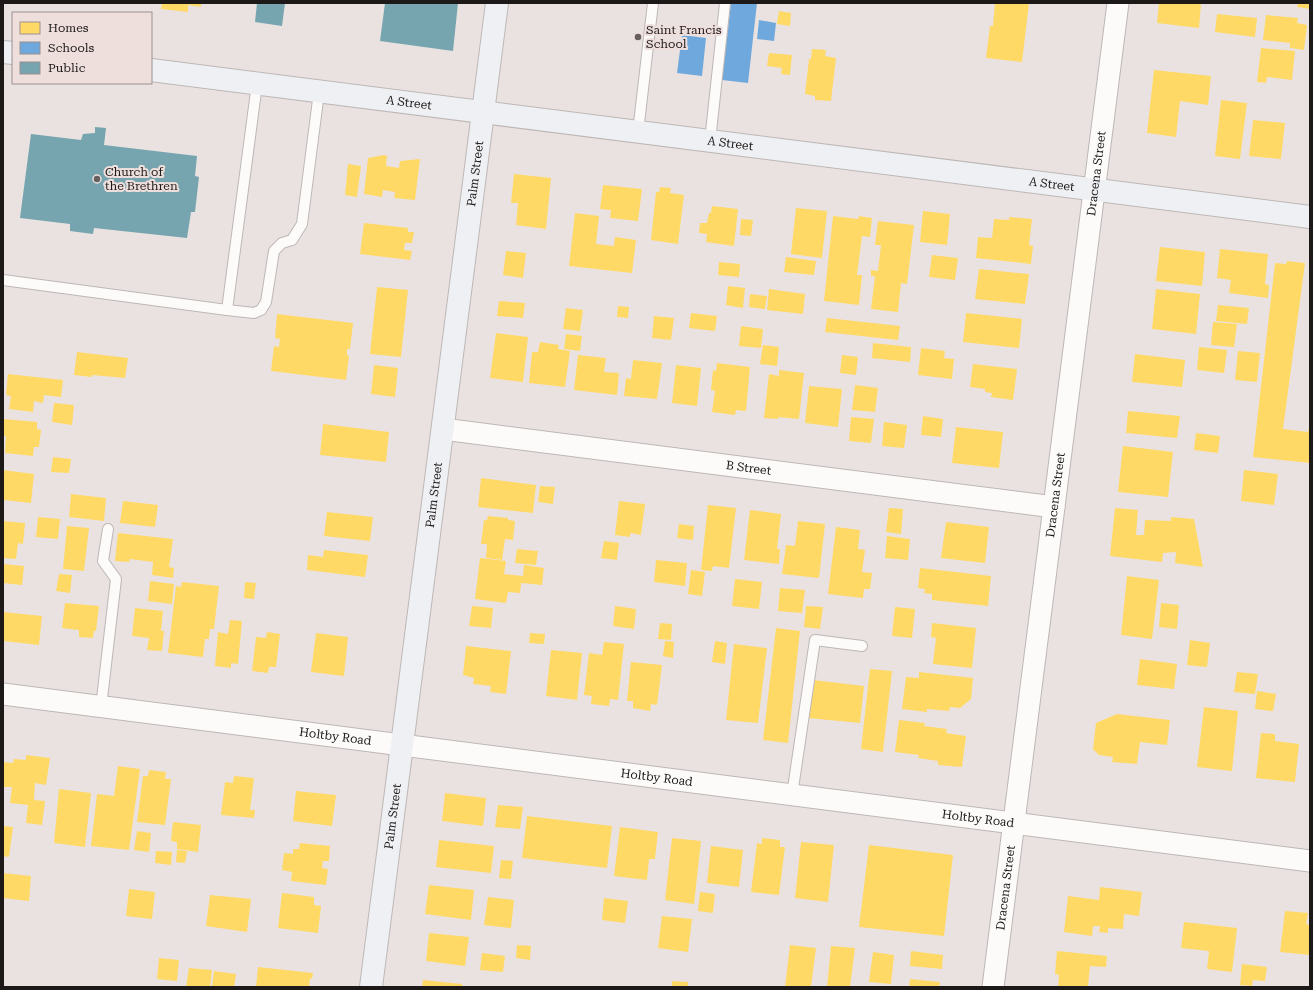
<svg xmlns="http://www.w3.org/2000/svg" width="1313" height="990" viewBox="0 0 1313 990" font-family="'Roboto Serif',serif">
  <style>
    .homes { fill: #ffd966 }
    .schools { fill: #6fa8dc }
    .public { fill: #76a5af }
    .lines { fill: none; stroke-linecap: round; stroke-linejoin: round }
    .lane-casing { stroke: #bdb7b6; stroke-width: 12 }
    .street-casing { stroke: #bdb7b6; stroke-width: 23 }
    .secondary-casing { stroke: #bdb7b6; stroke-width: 24 }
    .lane { stroke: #fcfbfa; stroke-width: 10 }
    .street { stroke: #fcfbfa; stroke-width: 21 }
    .secondary { stroke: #eef0f3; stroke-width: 22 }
    .poi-dot { fill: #655f5f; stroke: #eedfdd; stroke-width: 1.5 }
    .labels { text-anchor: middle; stroke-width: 4; stroke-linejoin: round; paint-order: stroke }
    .poi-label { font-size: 12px; fill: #1e1919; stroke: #eedfdd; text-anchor: start }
    .street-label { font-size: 12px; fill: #1e1919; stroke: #eedfdd }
  </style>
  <rect width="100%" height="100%" fill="#eae2e1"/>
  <g class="homes">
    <polygon points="162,3 201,3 201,7 188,5 188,12 161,9"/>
    <polygon points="995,3 1029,3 1022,62 986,58 990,26 993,26"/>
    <polygon points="1159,3 1201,3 1199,28 1157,23"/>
    <polygon points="1298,3 1310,3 1310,9 1297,7"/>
    <polygon points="779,11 791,13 790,26 777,24"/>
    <polygon points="1217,14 1257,18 1255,37 1215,32"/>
    <polygon points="1266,15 1298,18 1297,23 1307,25 1304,50 1290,48 1290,43 1263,40"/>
    <polygon points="1261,48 1295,51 1292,80 1267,77 1266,83 1257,82"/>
    <polygon points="812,49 826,50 825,56 836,58 831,101 815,100 815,96 805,94 809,59 811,59"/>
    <polygon points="769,53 792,55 790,75 781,74 782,68 767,66"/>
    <polygon points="1154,70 1211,76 1208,105 1180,101 1176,137 1147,133"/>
    <polygon points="1221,100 1247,103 1240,159 1215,156"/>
    <polygon points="1253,120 1285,123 1281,159 1249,156"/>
    <polygon points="384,155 387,156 386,166 399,168 400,161 420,159 415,200 394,198 395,192 383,190 382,197 364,194 368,158"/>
    <polygon points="348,164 361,166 357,197 345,195"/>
    <polygon points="514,174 551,178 546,229 516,225 518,203 511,203"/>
    <polygon points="603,185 642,189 638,221 610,218 611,210 600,209"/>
    <polygon points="660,187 671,188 670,193 684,195 678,244 651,240 656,192 659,192"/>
    <polygon points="712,206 738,209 734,246 706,242 707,234 699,233 700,223 707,223 709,213 711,213"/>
    <polygon points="796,208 827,211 822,258 791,254"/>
    <polygon points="923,211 950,214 947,245 920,242"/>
    <polygon points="575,213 599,216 596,244 614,246 615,237 636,240 632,273 569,266"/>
    <polygon points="833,216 858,219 859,216 872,218 870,237 862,236 857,275 862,275 859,305 824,301"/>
    <polygon points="1009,217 1032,219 1029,245 1033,246 1031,264 976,258 978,237 992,238 994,219 1009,220"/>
    <polygon points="741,219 753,220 751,236 740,235"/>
    <polygon points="878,221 914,225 907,284 901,283 898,312 871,309 875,276 871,276 871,270 878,271 881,245 875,245"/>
    <polygon points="364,223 408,228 408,232 414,232 412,243 405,243 404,250 412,251 410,260 360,254"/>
    <polygon points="1160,247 1205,252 1202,286 1156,281"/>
    <polygon points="1220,249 1268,254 1265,284 1269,285 1268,298 1229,293 1231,280 1217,278"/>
    <polygon points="506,251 526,253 523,278 503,275"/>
    <polygon points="932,255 958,258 955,280 929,277"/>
    <polygon points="786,257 816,261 814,275 784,272"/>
    <polygon points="1287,261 1305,263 1283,429 1308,432 1310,423 1310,463 1253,457 1275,263 1286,264"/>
    <polygon points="719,262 740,264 739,277 718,275"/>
    <polygon points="979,269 1029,274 1025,304 975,299"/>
    <polygon points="728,286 745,288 743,308 726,305"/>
    <polygon points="377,287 408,290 401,357 370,354"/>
    <polygon points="769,289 805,294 803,314 767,310"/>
    <polygon points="1156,289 1200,294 1196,334 1152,329"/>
    <polygon points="750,294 767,296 765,309 749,307"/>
    <polygon points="499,301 525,303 523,318 497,316"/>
    <polygon points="1218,305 1249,308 1247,324 1216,321"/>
    <polygon points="618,306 629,307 628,318 617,317"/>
    <polygon points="566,308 583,310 580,331 563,329"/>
    <polygon points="691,313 717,316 715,331 689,328"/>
    <polygon points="966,313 1022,319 1019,348 963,342"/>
    <polygon points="277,314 353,323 350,349 347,349 347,355 349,356 346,380 271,371 274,346 279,347 280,339 275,338"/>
    <polygon points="654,316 674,318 671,340 652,338"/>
    <polygon points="827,318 900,326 898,340 825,332"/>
    <polygon points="1213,322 1237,324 1234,347 1211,345"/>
    <polygon points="741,326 763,329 761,348 739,346"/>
    <polygon points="496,333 528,337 523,382 490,378"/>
    <polygon points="566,334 582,336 580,351 564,349"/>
    <polygon points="540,342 559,345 558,349 570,351 565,387 529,383 532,352 538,352"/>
    <polygon points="873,343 911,347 910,362 872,358"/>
    <polygon points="763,345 779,347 777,366 760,364"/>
    <polygon points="1199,347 1227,350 1224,373 1197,370"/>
    <polygon points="921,348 945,351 944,358 954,359 952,379 918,375"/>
    <polygon points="1238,351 1260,353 1257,382 1235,380"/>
    <polygon points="77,352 128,358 125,378 92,375 92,377 74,375"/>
    <polygon points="1135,354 1185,360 1182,387 1132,382"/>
    <polygon points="578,355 606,358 604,372 619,373 617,395 574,390"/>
    <polygon points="842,355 858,357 856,375 840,373"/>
    <polygon points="633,360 662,363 657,399 624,396 626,378 631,379"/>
    <polygon points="717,363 750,367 746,411 736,410 735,415 712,412 715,391 711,390 713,370 716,371"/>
    <polygon points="973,364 1017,369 1013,400 991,397 992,393 985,392 985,389 970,387"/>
    <polygon points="374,365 398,368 395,397 371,394"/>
    <polygon points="676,365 701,368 697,406 672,403"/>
    <polygon points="779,370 804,373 799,419 778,417 778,419 764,418 769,374 779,376"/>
    <polygon points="8,374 63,380 61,397 44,395 43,403 34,401 33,412 9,409 11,396 6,395"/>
    <polygon points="855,385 878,388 875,412 852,410"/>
    <polygon points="809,386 842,389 838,427 805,423"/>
    <polygon points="54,403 74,405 72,425 52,422"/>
    <polygon points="1128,411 1180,416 1177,438 1126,433"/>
    <polygon points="923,416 943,419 941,437 921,435"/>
    <polygon points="851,417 874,419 871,443 849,441"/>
    <polygon points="4,419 37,422 37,429 41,430 39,447 34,447 33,456 5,453 6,436 3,436"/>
    <polygon points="884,422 907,425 904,448 882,446"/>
    <polygon points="323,424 389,432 386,462 320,455"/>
    <polygon points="956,427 1003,432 999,468 952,463"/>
    <polygon points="1196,433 1220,436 1218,453 1194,450"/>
    <polygon points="1123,446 1173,452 1168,497 1118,492"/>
    <polygon points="53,457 71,459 69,473 51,472"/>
    <polygon points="3,470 34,474 31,503 3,500"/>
    <polygon points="1244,470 1278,474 1274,505 1241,501"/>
    <polygon points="481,478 536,485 533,513 478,507"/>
    <polygon points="540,486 555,487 553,504 538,502"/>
    <polygon points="71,494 106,498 104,521 69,517"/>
    <polygon points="123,501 158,505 155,527 120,523"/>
    <polygon points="619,501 645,504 641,535 630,533 630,537 615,535"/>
    <polygon points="708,505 736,508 729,568 713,566 712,571 701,570"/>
    <polygon points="889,508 903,509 901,534 886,532"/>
    <polygon points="1115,508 1138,510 1136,535 1144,535 1145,520 1171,521 1171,517 1194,519 1203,567 1175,563 1176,552 1163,553 1162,562 1110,556"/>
    <polygon points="750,510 781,514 777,549 780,549 779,564 744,560"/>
    <polygon points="327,512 373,517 370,541 324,536"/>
    <polygon points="488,516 508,518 508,520 515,521 513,540 505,539 502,560 486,558 487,544 481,544 484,520 487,520"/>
    <polygon points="38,517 60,519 58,539 36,537"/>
    <polygon points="3,521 25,523 23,544 18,543 16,559 3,558"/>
    <polygon points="798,521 825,524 819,578 782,574 786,545 795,546"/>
    <polygon points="946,522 989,527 985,563 941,558"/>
    <polygon points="679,524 694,526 693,540 677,538"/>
    <polygon points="67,526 89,528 84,571 63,569"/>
    <polygon points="836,527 860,530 858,549 865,550 862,572 872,573 870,589 864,589 863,598 828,594"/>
    <polygon points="118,533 173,539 169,567 174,568 173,578 152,575 153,562 130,559 129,562 115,561"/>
    <polygon points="887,536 910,539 908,560 885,558"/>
    <polygon points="604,541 619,543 617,560 601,558"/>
    <polygon points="517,549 538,551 536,565 515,563"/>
    <polygon points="324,550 368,555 365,577 307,570 308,555 323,557"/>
    <polygon points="480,558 506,561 504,574 523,576 524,565 544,568 542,585 521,583 520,593 508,592 506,603 475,599"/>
    <polygon points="656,560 687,563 685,586 654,582"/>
    <polygon points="3,564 24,566 22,585 3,583"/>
    <polygon points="920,568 991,576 988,606 932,600 932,594 924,593 925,589 918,588"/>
    <polygon points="691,570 705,572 702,596 688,594"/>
    <polygon points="59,574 72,575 70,593 56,591"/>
    <polygon points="1127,576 1159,580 1152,639 1121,635"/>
    <polygon points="735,579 762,582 759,609 732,606"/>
    <polygon points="150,581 174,584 172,604 148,601"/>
    <polygon points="182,582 219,586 214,629 210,629 209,639 205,639 203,657 168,653 176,586 181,587"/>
    <polygon points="245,582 256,583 254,599 244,598"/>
    <polygon points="780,588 805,590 802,613 778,611"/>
    <polygon points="65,603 99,606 96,631 94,631 93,638 79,637 79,630 62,628"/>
    <polygon points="1161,603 1179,605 1177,629 1159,627"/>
    <polygon points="472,606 493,608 491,628 469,626"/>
    <polygon points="615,606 636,609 634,629 613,626"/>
    <polygon points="806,606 823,607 820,629 804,627"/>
    <polygon points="895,607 915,609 912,638 892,636"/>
    <polygon points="135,608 163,611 161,631 164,631 162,651 147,650 149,638 132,636"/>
    <polygon points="3,612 42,616 39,645 3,641"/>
    <polygon points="230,620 242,621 238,664 231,663 231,668 215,666 218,632 228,634"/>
    <polygon points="660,623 672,624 671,640 658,639"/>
    <polygon points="932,623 976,628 972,668 933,664 936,638 931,637"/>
    <polygon points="776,628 800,631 788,743 763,740"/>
    <polygon points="267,632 280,634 276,667 269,667 268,673 252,671 256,637 266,638"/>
    <polygon points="316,633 348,637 344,676 311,672"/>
    <polygon points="530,633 545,634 544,644 529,643"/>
    <polygon points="1190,640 1210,643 1207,667 1187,665"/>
    <polygon points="665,641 674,642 673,658 663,656"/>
    <polygon points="715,641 727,643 725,664 712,662"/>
    <polygon points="604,642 624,644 618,700 610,699 609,706 591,704 592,696 584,695 589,653 602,655"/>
    <polygon points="734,644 767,648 758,723 726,720"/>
    <polygon points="466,646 511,651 506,694 490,692 491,686 473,684 474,678 463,675"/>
    <polygon points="551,650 582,653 577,700 546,696"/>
    <polygon points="1140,659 1177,664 1174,689 1137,685"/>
    <polygon points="631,662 662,665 657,705 651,704 650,711 633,708 633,701 627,701"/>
    <polygon points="870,669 892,671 883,752 861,749"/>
    <polygon points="919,672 973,678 971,699 960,708 950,707 949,711 927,709 927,712 902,709 906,677 919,678"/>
    <polygon points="1237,672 1258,674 1255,694 1234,692"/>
    <polygon points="813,680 864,686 860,723 808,718"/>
    <polygon points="1257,691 1276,694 1273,711 1255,709"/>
    <polygon points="1204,707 1238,711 1232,771 1197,767"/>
    <polygon points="1117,714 1170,720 1167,745 1140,742 1137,764 1112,762 1113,757 1099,755 1093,749 1096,723"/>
    <polygon points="899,720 925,723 924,726 947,729 946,733 966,736 962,767 938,765 938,761 918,758 919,755 895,752"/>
    <polygon points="1261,733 1275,734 1275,741 1299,744 1295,782 1256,778"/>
    <polygon points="26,755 50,758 46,785 35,783 34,800 45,801 42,825 26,823 28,805 10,803 12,787 3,787 3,762 13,763 14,759 26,760"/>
    <polygon points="118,766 140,769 129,850 91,846 97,794 114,796"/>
    <polygon points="149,770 166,772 165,779 171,779 165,825 137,822 143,776 148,776"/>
    <polygon points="234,776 254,778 250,810 255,810 254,818 221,815 225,782 233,783"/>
    <polygon points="59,789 91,793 85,847 54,843"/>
    <polygon points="296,791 336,795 332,826 293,821"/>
    <polygon points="445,793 486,798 483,826 442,821"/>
    <polygon points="498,805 523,807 520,829 495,827"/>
    <polygon points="527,816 612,826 607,868 522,858"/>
    <polygon points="173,822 201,825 198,852 177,849 177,842 171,841"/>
    <polygon points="3,826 13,827 9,857 3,856"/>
    <polygon points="620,827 658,832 655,859 649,859 647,880 614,876"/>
    <polygon points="137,831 151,833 149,852 134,850"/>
    <polygon points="672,838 701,841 694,904 665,900"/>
    <polygon points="762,838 780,840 780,847 785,847 779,895 751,892 757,843 762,844"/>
    <polygon points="439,840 494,846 491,873 436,867"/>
    <polygon points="801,842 834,845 828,902 795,898"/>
    <polygon points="300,843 330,846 329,861 323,861 322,868 328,869 326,885 291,881 292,872 282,870 284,853 293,854 293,849 299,849"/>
    <polygon points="869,845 953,855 944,936 859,927"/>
    <polygon points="711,846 743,850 739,887 707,883"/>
    <polygon points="177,850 187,851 185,863 176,862"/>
    <polygon points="156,851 172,852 171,865 155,863"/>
    <polygon points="501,860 513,861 511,879 499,878"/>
    <polygon points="3,873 31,876 29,901 3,898"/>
    <polygon points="429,885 474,890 471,920 425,914"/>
    <polygon points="1100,887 1142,892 1139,916 1124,914 1123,929 1108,928 1108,933 1099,932 1100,926 1093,926 1092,936 1064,932 1068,896 1099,900"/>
    <polygon points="129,889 155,892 152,919 126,916"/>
    <polygon points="700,892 715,894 713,913 698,911"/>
    <polygon points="282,893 314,897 314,905 321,906 318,933 278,928"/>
    <polygon points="210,895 251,899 247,932 206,926"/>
    <polygon points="488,897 514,900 511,928 484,925"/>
    <polygon points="604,898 628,901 625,923 602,920"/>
    <polygon points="1285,911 1308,913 1306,924 1310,925 1310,955 1280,952"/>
    <polygon points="662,916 692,919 688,952 658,948"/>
    <polygon points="1184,922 1237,928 1232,972 1207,969 1209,951 1181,948"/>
    <polygon points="429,933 469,937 465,966 426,961"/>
    <polygon points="517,945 531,946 530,960 516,958"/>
    <polygon points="790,945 816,948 811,987 785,987"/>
    <polygon points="831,946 855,948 850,987 827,987"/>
    <polygon points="911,951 943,955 942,969 910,966"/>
    <polygon points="1057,951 1107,956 1106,967 1090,966 1088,987 1058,987 1059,975 1055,974"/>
    <polygon points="873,952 894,955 891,984 869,982"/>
    <polygon points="482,953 505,956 503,972 480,970"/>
    <polygon points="159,958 179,960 177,981 157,979"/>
    <polygon points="1242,964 1267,967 1265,981 1253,980 1252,986 1240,985"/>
    <polygon points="258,967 313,973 312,979 310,978 309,987 256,987"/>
    <polygon points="189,968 212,970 210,987 186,987"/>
    <polygon points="214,971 236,974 234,987 212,987"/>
    <polygon points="910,979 940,982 939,987 909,987"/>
    <polygon points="423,980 462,984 462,987 422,987"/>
    <polygon points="672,981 688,982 688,987 672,987"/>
  </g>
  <g class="schools">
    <polygon points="731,3 757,3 748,83 722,80"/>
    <polygon points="759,20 776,23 774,41 757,39"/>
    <polygon points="682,35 706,38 702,76 677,73"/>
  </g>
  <g class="public">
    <polygon points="257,3 285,3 282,26 255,22"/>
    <polygon points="385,3 458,3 453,51 380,41"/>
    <polygon points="95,127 106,128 104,145 197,156 195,176 199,177 195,212 191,212 187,238 94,228 93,234 70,231 70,224 20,218 31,134 81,140 83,134 95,133"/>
  </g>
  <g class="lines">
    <defs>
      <g id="lane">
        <polyline points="638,132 653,3"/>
        <polyline points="710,141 725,3"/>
        <polyline points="3,280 227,310 257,84"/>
        <polyline points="227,310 254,313 261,310 266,302 274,251 282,243 292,240 302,224 319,92"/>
        <polyline points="101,707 116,579 103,561 108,529"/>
        <polyline points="792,795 815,640 862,646"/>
      </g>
      <g id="street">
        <path id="s1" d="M443,429L1054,507"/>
        <path id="s2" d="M3,694L1310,861"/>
        <path id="s3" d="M993,987L1118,3"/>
      </g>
      <g id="secondary">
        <polyline points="3,52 13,53"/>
        <path id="s4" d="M151,70L1310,217"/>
        <path id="s5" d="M371,987L497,3"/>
      </g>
    </defs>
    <use href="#lane" class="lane-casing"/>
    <use href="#street" class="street-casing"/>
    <use href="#secondary" class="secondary-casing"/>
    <use href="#lane" class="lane"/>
    <use href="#street" class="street"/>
    <use href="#secondary" class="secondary"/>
  </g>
  <g class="poi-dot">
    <circle cx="638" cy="37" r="4"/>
    <circle cx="97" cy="179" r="4"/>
  </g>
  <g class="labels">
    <g class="poi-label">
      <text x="646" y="34">Saint Francis<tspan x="646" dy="14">School</tspan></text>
      <text x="105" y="176">Church of<tspan x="105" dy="14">the Brethren</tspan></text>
    </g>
    <g class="street-label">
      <text dy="4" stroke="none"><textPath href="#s4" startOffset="260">A Street</textPath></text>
      <text dy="4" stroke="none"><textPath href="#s4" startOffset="584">A Street</textPath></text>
      <text dy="4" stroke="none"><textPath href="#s5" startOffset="820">Palm Street</textPath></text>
      <text dy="4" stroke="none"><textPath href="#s3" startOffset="820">Dracena Street</textPath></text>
      <text dy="4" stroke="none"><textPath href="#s4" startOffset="908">A Street</textPath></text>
      <text dy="4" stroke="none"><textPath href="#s1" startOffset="308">B Street</textPath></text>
      <text dy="4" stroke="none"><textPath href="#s5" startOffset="496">Palm Street</textPath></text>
      <text dy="4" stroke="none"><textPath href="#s3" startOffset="496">Dracena Street</textPath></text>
      <text dy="4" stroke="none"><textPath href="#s2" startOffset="335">Holtby Road</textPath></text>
      <text dy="4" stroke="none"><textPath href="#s2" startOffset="659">Holtby Road</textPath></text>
      <text dy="4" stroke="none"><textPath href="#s5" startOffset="172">Palm Street</textPath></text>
      <text dy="4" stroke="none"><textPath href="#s2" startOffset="983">Holtby Road</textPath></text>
      <text dy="4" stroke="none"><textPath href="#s3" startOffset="100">Dracena Street</textPath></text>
    </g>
  </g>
  <rect width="1313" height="990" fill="none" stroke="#1e1919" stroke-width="8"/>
  <rect x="12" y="12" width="140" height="72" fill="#eedfdd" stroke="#9b908f"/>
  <rect x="20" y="22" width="20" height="12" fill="#ffd966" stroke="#9b908f"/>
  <text x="48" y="32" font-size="12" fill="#1e1919">Homes</text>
  <rect x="20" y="42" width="20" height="12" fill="#6fa8dc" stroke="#9b908f"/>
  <text x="48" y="52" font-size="12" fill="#1e1919">Schools</text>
  <rect x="20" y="62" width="20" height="12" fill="#76a5af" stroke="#9b908f"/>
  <text x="48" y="72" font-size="12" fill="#1e1919">Public</text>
</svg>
